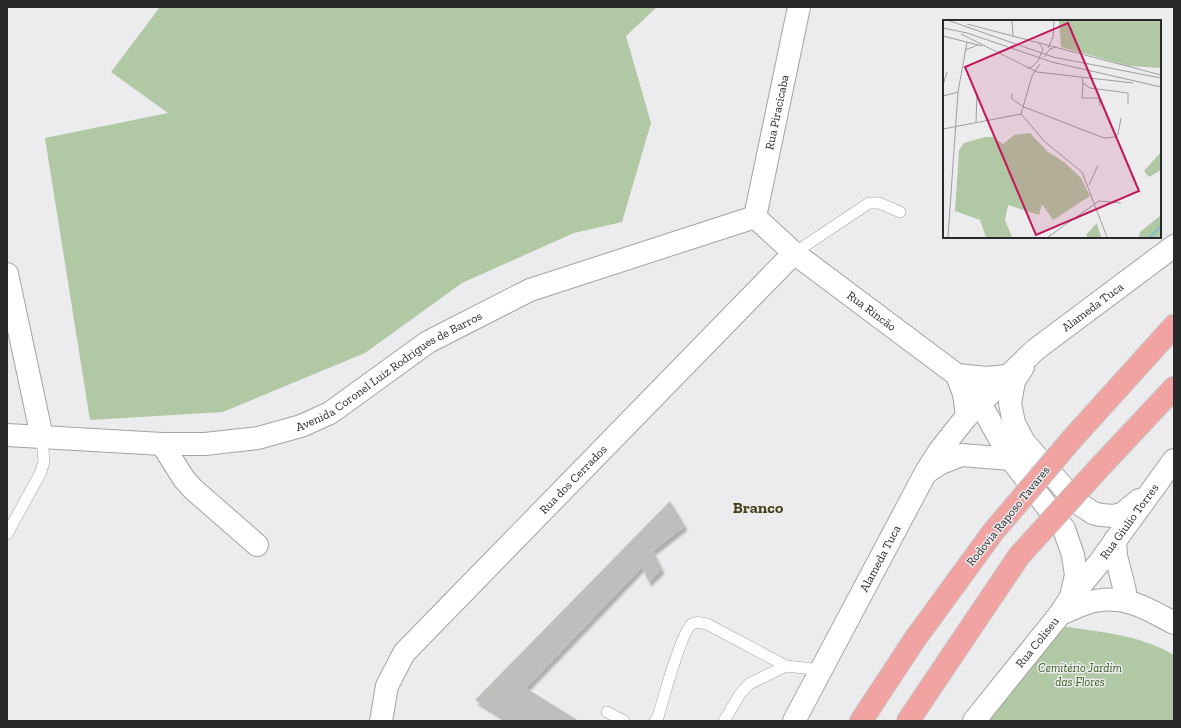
<svg xmlns="http://www.w3.org/2000/svg" width="1181" height="728" viewBox="0 0 1181 728" font-family="'Zilla Slab',serif">
  <style>
    .green { fill: #b0c8a3 }
    .building { fill: #c0bdbd; filter: url(#shadow) }
    .lines { fill: none; stroke-linecap: round; stroke-linejoin: round }
    .service-casing { stroke: #a3a3a6; stroke-width: 12 }
    .minor-casing { stroke: #a3a3a6; stroke-width: 24 }
    .tertiary-casing { stroke: #a3a3a6; stroke-width: 24 }
    .motorway-casing { stroke: #c7c7c7; stroke-width: 24 }
    .service { stroke: #fff; stroke-width: 11 }
    .minor { stroke: #fff; stroke-width: 22 }
    .tertiary { stroke: #fff; stroke-width: 22 }
    .motorway { stroke: #f0a3a1; stroke-width: 22 }
    .motorway-bridge-casing { stroke: #c7c7c7; stroke-width: 24; stroke-linecap: butt }
    .motorway-bridge { stroke: #f0a3a1; stroke-width: 22 }
    .labels { text-anchor: middle; stroke-width: 3; stroke-linejoin: round; paint-order: stroke }
    .street-label { font-size: 12px; fill: #282929; stroke: #ececef }
    .park-label { font-size: 12px; font-style: italic; fill: #355c1a; stroke: #ececef }
    .district-label { font-size: 16px; font-weight: bold; fill: #464117; stroke: #ececef }
    .inset-river { fill: none; stroke: #7ac0d2; stroke-width: 2 }
    .inset-road { fill: none; stroke: #9e9ea0; stroke-width: 1 }
    .view { fill: #c2185b; fill-opacity: 0.15; stroke: #c2185b; stroke-width: 2 }
    .inset-edge { fill: none; stroke: #282929; stroke-width: 2 }
  </style>
  <defs>
    <filter id="shadow"><feDropShadow dx="2.5" dy="4.5" stdDeviation="1" flood-color="#0004"/></filter>
  </defs>
  <rect width="100%" height="100%" fill="#ececef"/>
  <g class="green">
    <polygon points="160,7 657,7 626,36 651,123 622,222 574,233 462,283 365,353 223,412 90,420 45,138 168,113 111,72"/>
    <path d="M1061,626C1099,632 1141,635 1174,655V721H985Z"/>
  </g>
  <polygon class="building" points="670,501 685,526 653,551 662,569 649,582 642,567 526,688 579,721 509,721 475,700"/>
  <g class="lines">
    <defs>
      <g id="service">
        <polyline points="794,253 869,203 879,203 900,212"/>
        <polyline points="7,534 40,474 44,462 42,437"/>
        <polyline points="607,712 624,721"/>
        <path d="M655,721L658,717C662,703 682,630 692,624C696,621 701,623 707,624L786,666"/>
        <polyline points="724,721 740,694 749,684 786,666 821,670"/>
      </g>
      <g id="minor">
        <path id="s1" d="M755,217L799,7"/>
        <polyline points="162,444 184,479 193,489 257,545"/>
        <path d="M1060,614C1071,610 1083,603 1095,601C1126,595 1148,609 1174,623"/>
        <path id="s2" d="M381,721L387,686L404,653L794,253"/>
      </g>
      <g id="tertiary">
        <polyline points="7,274 42,437"/>
        <polyline points="1023,367 1014,381 1010,403 1014,423 1024,442 1075,501 1093,513 1101,515 1114,516 1122,514 1139,500"/>
        <polyline points="957,375 987,378 1007,376"/>
        <polyline points="971,393 980,403 1011,459"/>
        <path id="s3" d="M7,435L162,444H205L258,438L301,426L330,413L428,342L530,290L755,217L794,253L957,375L964,394L967,416"/>
        <polyline points="927,472 941,463 961,455 1011,459 1064,529 1073,555 1076,575 1071,597"/>
        <polyline points="1115,540 1116,556 1125,591"/>
        <path id="s4" d="M794,721L926,472L940,450L967,416L1035,350L1174,246"/>
        <path id="s5" d="M974,721L1060,614L1071,597L1099,563L1174,460"/>
      </g>
      <g id="motorway">
        <polyline points="1072,439 1174,326"/>
        <polyline points="1098,469 1174,388"/>
        <polyline points="861,721 915,639 993,532"/>
        <polyline points="908,721 1019,556"/>
      </g>
    </defs>
    <use href="#service" class="service-casing"/>
    <use href="#minor" class="minor-casing"/>
    <use href="#tertiary" class="tertiary-casing"/>
    <use href="#motorway" class="motorway-casing"/>
    <use href="#service" class="service"/>
    <use href="#minor" class="minor"/>
    <use href="#tertiary" class="tertiary"/>
    <use href="#motorway" class="motorway"/>
    <defs>
      <g id="motorway-bridge">
        <polyline points="993,532 1072,439"/>
        <polyline points="1019,556 1098,469"/>
      </g>
    </defs>
    <use href="#motorway-bridge" class="motorway-bridge-casing"/>
    <use href="#motorway-bridge" class="motorway-bridge"/>
  </g>
  <g class="labels">
    <g class="street-label">
      <text dy="4" stroke="none"><textPath href="#s1" startOffset="107">Rua Piracicaba</textPath></text>
      <text dy="4" stroke="none"><textPath href="#s4" startOffset="518">Alameda Tuca</textPath></text>
      <text dy="4" stroke="none"><textPath href="#s3" startOffset="950">Rua Rincão</textPath></text>
      <text dy="4" stroke="none"><textPath href="#s3" startOffset="400">Avenida Coronel Luiz Rodrigues de Barros</textPath></text>
      <text dy="4" stroke="none"><textPath href="#s2" startOffset="315">Rua dos Cerrados</textPath></text>
      <text transform="translate(1008 516) rotate(-51)" y="4">Rodovia Raposo Tavares</text>
      <text dy="4" stroke="none"><textPath href="#s5" startOffset="253">Rua Giulio Torres</textPath></text>
      <text dy="4" stroke="none"><textPath href="#s4" startOffset="184">Alameda Tuca</textPath></text>
      <text dy="4" stroke="none"><textPath href="#s5" startOffset="101">Rua Coliseu</textPath></text>
    </g>
    <g class="park-label">
      <text x="1080" y="672">Cemitério Jardim<tspan x="1080" dy="14">das Flores</tspan></text>
    </g>
    <g class="district-label">
      <text x="758" y="513">Branco</text>
    </g>
  </g>
  <g transform="translate(943 20)">
    <rect width="218" height="218" fill="#ececef"/>
    <path d="M116,1H218V48L186,46L118,27ZM87,113L105,132L121,142L138,158L147,176L110,200L99,184L96,195L65,185L62,200L69,217H43L37,200L12,191L16,130L21,123L42,117H50L60,124L71,115ZM218,132V150L206,157L201,151ZM218,195V217H196L197,212ZM154,203L158,217H144L143,215Z" fill="#b0c8a3"/>
    <path class="inset-river" d="M207,217L218,206"/>
    <path class="inset-road" d="M7,1L110,37L218,58M69,1L70,16M24,4L218,55M0,8L24,13L109,42L218,67M18,14L94,52L190,63M0,16L39,26M105,28L110,17L111,1M22,30L35,25M101,37L107,29L113,27M84,48L89,47L95,41L100,29L96,23M139,58L140,63L147,68L185,73V84M140,63L139,78H156L157,86M0,65L4,52M69,74V79L81,87L161,118L172,117L175,114L178,98M0,76L15,72M78,94L102,122L139,152L164,217M78,94L89,56L97,44M33,103L34,73M0,109L78,94M146,165L155,145M5,217L15,72L24,22M105,217L156,181L178,183"/>
    <path class="view" d="M125,3L196,171L93,215L22,47Z"/>
    <rect width="218" height="218" class="inset-edge"/>
  </g>
  <rect width="1181" height="728" fill="none" stroke="#282929" stroke-width="16"/>
</svg>
